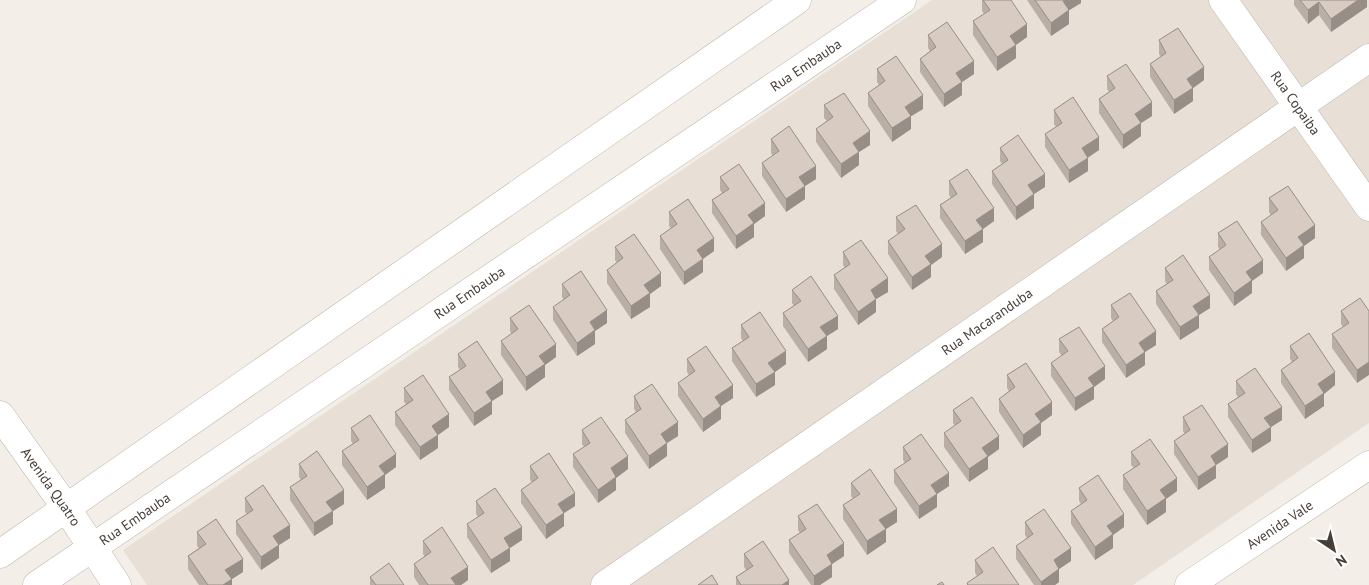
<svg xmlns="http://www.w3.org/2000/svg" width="1369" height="585" viewBox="0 0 1369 585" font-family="'PT Sans',sans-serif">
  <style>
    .residential { fill: #e8e0d6 }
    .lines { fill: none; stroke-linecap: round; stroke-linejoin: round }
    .street-casing { stroke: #bfb5ab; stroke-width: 29 }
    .street { stroke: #fff; stroke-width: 28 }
    .wall { fill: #baafa6 }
    .shaded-wall { fill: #978e87 }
    .building { fill: #d8cbc1; stroke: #978e87 }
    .labels { text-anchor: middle; stroke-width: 4; stroke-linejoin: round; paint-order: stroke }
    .street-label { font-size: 14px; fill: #473e37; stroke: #fff }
  </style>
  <rect width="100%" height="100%" fill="#f4eee8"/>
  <polygon class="residential" points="932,0 1369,0 1369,423 1133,585 147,585 123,550"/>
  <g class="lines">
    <defs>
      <g id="street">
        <path id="s1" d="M1223,0L1369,207"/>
        <path id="s2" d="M0,415L67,509L117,585"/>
        <polyline points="0,554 797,0"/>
        <path id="s3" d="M37,585L902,0"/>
        <path id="s4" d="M605,585L1369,58"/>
        <path id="s5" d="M1189,585L1369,465"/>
      </g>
    </defs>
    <use href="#street" class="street-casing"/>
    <use href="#street" class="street"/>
  </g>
  <g class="wall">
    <polygon points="982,0 1011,0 1027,37 1016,45 1016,58 997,71 973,35 973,21 984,14 982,11"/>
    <polygon points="1027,0 1081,0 1081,3 1069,10 1069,24 1051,36"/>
    <polygon points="1294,0 1367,0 1367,7 1331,32 1319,15 1308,24 1294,5"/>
    <polygon points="928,35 974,74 962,82 962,95 944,107 920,72 920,59 930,51 928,48"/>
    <polygon points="1159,40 1204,80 1193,88 1193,101 1174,114 1150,77 1150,64 1161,57 1159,54"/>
    <polygon points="877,69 923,109 911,116 911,129 892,142 868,106 868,93 879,85 877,82"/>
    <polygon points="1107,76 1152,116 1141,123 1141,136 1123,149 1099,113 1099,99 1109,92 1107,89"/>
    <polygon points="824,105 870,145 859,152 859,165 841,178 816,142 816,129 827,121 824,118"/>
    <polygon points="1054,110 1099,150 1088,158 1088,171 1069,183 1045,147 1045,134 1056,127 1054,124"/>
    <polygon points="771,139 816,179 805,186 805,199 786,212 762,176 762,163 773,156 771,153"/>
    <polygon points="1000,148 1045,187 1034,194 1034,208 1016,220 992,184 992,171 1002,164 1000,161"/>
    <polygon points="720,177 765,216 754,224 754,237 736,249 712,213 712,200 722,193 720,190"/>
    <polygon points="949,181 994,221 983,229 983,242 965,254 940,218 940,205 951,198 949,195"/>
    <polygon points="1269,198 1315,238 1304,246 1304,258 1286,271 1261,235 1261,222 1271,215 1269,212"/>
    <polygon points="669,212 714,251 703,259 703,272 684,285 660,249 660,236 671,228 669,226"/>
    <polygon points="896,217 942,257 931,265 931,277 912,290 888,254 888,241 898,234 896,231"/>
    <polygon points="1218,233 1263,273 1252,281 1252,293 1234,306 1209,270 1209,257 1220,250 1218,247"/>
    <polygon points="615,247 661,286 650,294 650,307 631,319 607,283 607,270 617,263 615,260"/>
    <polygon points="843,252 888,292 876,299 876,312 858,325 834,289 834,275 845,268 843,265"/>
    <polygon points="1165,268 1210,308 1199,315 1199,328 1180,340 1156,304 1156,291 1167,284 1165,281"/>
    <polygon points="562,284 607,323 595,331 595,344 577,356 553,320 553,307 564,300 562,297"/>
    <polygon points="792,290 838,329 827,336 827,349 808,362 783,326 783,313 794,306 792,303"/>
    <polygon points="1111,305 1156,345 1145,352 1145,365 1126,378 1102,342 1102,329 1113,321 1111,318"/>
    <polygon points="1341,311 1369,311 1357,383 1332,348 1332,334 1343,327 1341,324"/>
    <polygon points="510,318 556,357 545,365 545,377 526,391 501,355 501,341 512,334 510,331"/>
    <polygon points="741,325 786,364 775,372 775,385 756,397 732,361 732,348 743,341 741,338"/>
    <polygon points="1059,339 1105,379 1094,387 1094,399 1075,411 1051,376 1051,363 1062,356 1059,352"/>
    <polygon points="1290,346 1335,385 1324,394 1324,406 1305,419 1281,383 1281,370 1292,362 1290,359"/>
    <polygon points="458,354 503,394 492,401 492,414 474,426 449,390 449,377 460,370 458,367"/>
    <polygon points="687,359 733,398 721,406 721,419 703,432 678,396 678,383 689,375 687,372"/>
    <polygon points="1007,375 1052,415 1041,423 1041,435 1023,448 999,412 999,399 1009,391 1007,388"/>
    <polygon points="1236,381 1282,420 1271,427 1271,441 1252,453 1228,417 1228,404 1238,397 1236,394"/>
    <polygon points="404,388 449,427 438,435 438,448 420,460 395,425 395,412 406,404 404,402"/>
    <polygon points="634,396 678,436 667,443 667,456 649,469 625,433 625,420 636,412 634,409"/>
    <polygon points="953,410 999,449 988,457 988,469 969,482 944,447 944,433 955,426 953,423"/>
    <polygon points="1183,417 1228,457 1216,465 1216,478 1198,490 1174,454 1174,441 1185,434 1183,431"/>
    <polygon points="351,428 396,467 385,475 385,488 367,500 342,465 342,451 353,444 351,441"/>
    <polygon points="582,430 628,469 616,478 616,490 598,503 573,467 573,454 584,447 582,444"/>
    <polygon points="903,447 949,486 937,494 937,507 919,519 894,483 894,470 905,463 903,460"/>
    <polygon points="1131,452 1177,491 1166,499 1166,512 1147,525 1123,489 1123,475 1134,468 1131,465"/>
    <polygon points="299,464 344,504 333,511 333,524 314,536 290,500 290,487 301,480 299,477"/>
    <polygon points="530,466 575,506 564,513 564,526 546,539 521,503 521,490 532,482 530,480"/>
    <polygon points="851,483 897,522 886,529 886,542 867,555 843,519 843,505 853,499 851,496"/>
    <polygon points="1079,488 1124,527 1113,535 1113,548 1095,560 1071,524 1071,511 1081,504 1079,501"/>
    <polygon points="245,498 290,538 279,545 279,558 261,570 236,534 236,521 247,514 245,512"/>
    <polygon points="476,501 522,540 510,548 510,561 491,573 467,537 467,524 478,517 476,514"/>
    <polygon points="798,516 844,556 832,564 832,577 820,585 811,585 789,553 789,540 800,533 798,530"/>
    <polygon points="1025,522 1071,561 1059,569 1059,582 1055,585 1034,585 1016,559 1016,546 1027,538 1025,535"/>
    <polygon points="197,532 243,572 232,579 232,585 199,585 188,569 188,556 199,548 197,546"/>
    <polygon points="423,541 468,580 461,585 419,585 414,577 414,564 425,557 423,554"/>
    <polygon points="744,554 789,585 736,585 736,577 746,570 744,567"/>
    <polygon points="975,560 1019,585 967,585 967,583 977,576 975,573"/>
    <polygon points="370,577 404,585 370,585"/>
  </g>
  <g class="shaded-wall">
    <polygon points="1065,0 1081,0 1081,3 1063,14 1063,1"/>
    <polygon points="1358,0 1367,0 1367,7 1331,32 1331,19"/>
    <polygon points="1319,2 1319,15 1308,24 1308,10"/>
    <polygon points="1069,10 1069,24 1051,36 1051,23"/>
    <polygon points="1027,24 1027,37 1010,49 1010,36"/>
    <polygon points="1016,45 1016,58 997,71 997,57"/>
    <polygon points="974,61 974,74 962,82 962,95 944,107 944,94 956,73"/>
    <polygon points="1204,67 1204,80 1193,88 1193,101 1174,114 1174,100 1187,79"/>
    <polygon points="923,95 923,109 905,120 905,107"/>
    <polygon points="1152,102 1152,116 1141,123 1141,136 1123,149 1123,135 1135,114"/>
    <polygon points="911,116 911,129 892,142 892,128"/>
    <polygon points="870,131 870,145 859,152 859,165 841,178 841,164 853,143"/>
    <polygon points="1099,137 1099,150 1082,161 1082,148"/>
    <polygon points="1088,158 1088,171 1069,183 1069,170"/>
    <polygon points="816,166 816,179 805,186 805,199 786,212 786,199 799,177"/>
    <polygon points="1045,174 1045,187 1034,194 1034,208 1016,220 1016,207 1028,185"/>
    <polygon points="765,203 765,216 754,224 754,237 736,249 736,236 748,215"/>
    <polygon points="994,208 994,221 983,229 983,242 965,254 965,241 976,220"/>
    <polygon points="1315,225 1315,238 1304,246 1304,258 1286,271 1286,258 1298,237"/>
    <polygon points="714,238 714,251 697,263 697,250"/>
    <polygon points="942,244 942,257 931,265 931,277 912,290 912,277 925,256"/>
    <polygon points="703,259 703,272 684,285 684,272"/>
    <polygon points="1263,260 1263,273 1252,281 1252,293 1234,306 1234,293 1246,272"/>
    <polygon points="661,273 661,286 650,294 650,307 631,319 631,306 644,285"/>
    <polygon points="888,278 888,292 876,299 876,312 858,325 858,312 871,290"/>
    <polygon points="1210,295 1210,308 1199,315 1199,328 1180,340 1180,327 1193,306"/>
    <polygon points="607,310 607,323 595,331 595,344 577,356 577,343 590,322"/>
    <polygon points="838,316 838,329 827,336 827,349 808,362 808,349 820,327"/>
    <polygon points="1156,331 1156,345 1145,352 1145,365 1126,378 1126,365 1139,343"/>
    <polygon points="556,344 556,357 545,365 545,377 526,391 526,377 539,356"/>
    <polygon points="786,351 786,364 775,372 775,385 756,397 756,384 768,363"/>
    <polygon points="1369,362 1369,375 1357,383 1357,370"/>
    <polygon points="1105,366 1105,379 1094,387 1094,399 1075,411 1075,398 1088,378"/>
    <polygon points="1335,372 1335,385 1324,394 1324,406 1305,419 1305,406 1318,384"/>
    <polygon points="503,380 503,394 492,401 492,414 474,426 474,413 486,392"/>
    <polygon points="733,385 733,398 721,406 721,419 703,432 703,419 715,397"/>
    <polygon points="1052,402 1052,415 1041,423 1041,435 1023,448 1023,435 1035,414"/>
    <polygon points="1282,407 1282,420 1271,427 1271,441 1252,453 1252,440 1264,418"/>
    <polygon points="449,414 449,427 438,435 438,448 420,460 420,447 432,426"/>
    <polygon points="678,422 678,436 667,443 667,456 649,469 649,456 661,434"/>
    <polygon points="999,436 999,449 988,457 988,469 969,482 969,469 982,448"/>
    <polygon points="1228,444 1228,457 1216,465 1216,478 1198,490 1198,477 1211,456"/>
    <polygon points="396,454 396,467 385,475 385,488 367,500 367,487 379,466"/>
    <polygon points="628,456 628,469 616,478 616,490 598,503 598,490 611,468"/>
    <polygon points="949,473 949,486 931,498 931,485"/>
    <polygon points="1177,478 1177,491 1166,499 1166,512 1147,525 1147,511 1160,490"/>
    <polygon points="344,490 344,504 333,511 333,524 314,536 314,523 326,502"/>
    <polygon points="575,493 575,506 564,513 564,526 546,539 546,525 558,504"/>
    <polygon points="937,494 937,507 919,519 919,506"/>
    <polygon points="897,509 897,522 886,529 886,542 867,555 867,541 879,520"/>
    <polygon points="1124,514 1124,527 1113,535 1113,548 1095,560 1095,547 1107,526"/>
    <polygon points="290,525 290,538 279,545 279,558 261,570 261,557 273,536"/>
    <polygon points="522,527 522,540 504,552 504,538"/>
    <polygon points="844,543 844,556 832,564 832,577 820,585 814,585 814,576 827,555"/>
    <polygon points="510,548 510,561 491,573 491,560"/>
    <polygon points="1071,548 1071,561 1059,569 1059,582 1055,585 1041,585 1041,582 1054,560"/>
    <polygon points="243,559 243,572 232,579 232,585 223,585 225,570"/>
    <polygon points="468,567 468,580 461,585 451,585 451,578"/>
    <polygon points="789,580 789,585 782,585"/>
  </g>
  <g class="building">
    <polygon points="983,0 1011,0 1027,24 1010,36 1016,45 997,57 973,21 990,10"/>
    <polygon points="1035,0 1065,0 1063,1 1069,10 1051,23"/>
    <polygon points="1300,0 1358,0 1331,19 1319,2 1308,10"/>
    <polygon points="947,22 974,61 956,73 962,82 944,94 920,59 936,47 928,35"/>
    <polygon points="1178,28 1204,67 1187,79 1193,88 1174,100 1150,64 1166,53 1159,40"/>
    <polygon points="896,56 923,95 905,107 911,116 892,128 868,93 885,81 877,69"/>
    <polygon points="1126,64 1152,102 1135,114 1141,123 1123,135 1099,99 1115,88 1107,76"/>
    <polygon points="844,93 870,131 853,143 859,152 841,164 816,129 833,117 824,105"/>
    <polygon points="1073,97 1099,137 1082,148 1088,158 1069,170 1045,134 1062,123 1054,110"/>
    <polygon points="789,126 816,166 799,177 805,186 786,199 762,163 779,151 771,139"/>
    <polygon points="1018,135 1045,174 1028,185 1034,194 1016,207 992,171 1008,160 1000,148"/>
    <polygon points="739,164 765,203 748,215 754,223 736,236 712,200 729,189 720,177"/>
    <polygon points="967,169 994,208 976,220 983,229 965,241 940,205 957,194 949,181"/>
    <polygon points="1288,186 1315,225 1298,237 1304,245 1286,258 1261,222 1278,210 1269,198"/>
    <polygon points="688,199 714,238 697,250 703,259 684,272 660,236 677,224 669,212"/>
    <polygon points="916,205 942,244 925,256 931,264 912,277 888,241 905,229 896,217"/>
    <polygon points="1237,221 1263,260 1246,272 1252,280 1234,293 1209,257 1226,245 1218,233"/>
    <polygon points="634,234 661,273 644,285 650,293 631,306 607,270 623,258 615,247"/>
    <polygon points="861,240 888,278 871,290 876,299 858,312 834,275 850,264 843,252"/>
    <polygon points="1183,255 1210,295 1193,306 1199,315 1180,327 1156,291 1173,280 1165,268"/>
    <polygon points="581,271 607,310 590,322 595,330 577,343 553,307 570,295 562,284"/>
    <polygon points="811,276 838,316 820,327 827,336 808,349 783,313 801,301 792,290"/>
    <polygon points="1130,293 1156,331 1139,343 1145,352 1126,365 1102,329 1119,317 1111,305"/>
    <polygon points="1360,298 1369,311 1369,362 1357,370 1332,334 1349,323 1341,311"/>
    <polygon points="529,305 556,344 539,356 545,364 526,377 501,341 518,329 510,318"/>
    <polygon points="760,312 786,351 768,363 775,372 756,384 732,348 749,337 741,325"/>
    <polygon points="1079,327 1105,366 1088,378 1094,386 1075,398 1051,363 1068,351 1059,339"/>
    <polygon points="1309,333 1335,372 1318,384 1324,393 1305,406 1281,370 1298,358 1290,346"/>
    <polygon points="477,341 503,380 486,392 492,401 474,413 449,377 466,366 458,354"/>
    <polygon points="706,346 733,385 715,397 721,406 703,419 678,383 695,371 687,359"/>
    <polygon points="1026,363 1052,402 1035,414 1041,422 1023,435 999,399 1015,387 1007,375"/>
    <polygon points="1255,368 1282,407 1264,418 1271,427 1252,440 1228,404 1245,393 1236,381"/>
    <polygon points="423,375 449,414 432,426 438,435 420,447 395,412 413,400 404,388"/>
    <polygon points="652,384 678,422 661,434 667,443 649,456 625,420 641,409 634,396"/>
    <polygon points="972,397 999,436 982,448 988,456 969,469 944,433 961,421 953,410"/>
    <polygon points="1202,405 1228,444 1211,456 1216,465 1198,477 1174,441 1190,430 1183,417"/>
    <polygon points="370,415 396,454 379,466 385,474 367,487 342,451 359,440 351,428"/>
    <polygon points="601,417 628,456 611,468 616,477 598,490 573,454 590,443 582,430"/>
    <polygon points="921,434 949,473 931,485 937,494 919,506 894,470 911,459 903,447"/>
    <polygon points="1150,439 1177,478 1160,490 1166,498 1147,511 1123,475 1140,464 1131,452"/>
    <polygon points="317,451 344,490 326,502 333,511 314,523 290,487 307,476 299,464"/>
    <polygon points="549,453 575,493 558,504 564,513 546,525 521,490 538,478 530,466"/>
    <polygon points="870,469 897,509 879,520 886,529 867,541 843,505 860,494 851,483"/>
    <polygon points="1098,475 1124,514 1107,526 1113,534 1095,547 1071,511 1087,500 1079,488"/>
    <polygon points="263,485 290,525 273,536 279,545 261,557 236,521 253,510 245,498"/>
    <polygon points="495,488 522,527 504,538 510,548 491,560 467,524 484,513 476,501"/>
    <polygon points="817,504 844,543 827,555 832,564 814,576 789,540 806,529 798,516"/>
    <polygon points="1044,509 1071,548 1054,560 1059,569 1041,582 1016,546 1033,534 1025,522"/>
    <polygon points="216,519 243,559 225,570 232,579 223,585 208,585 188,556 206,544 197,532"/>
    <polygon points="442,527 468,567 451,578 456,585 428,585 414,564 431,552 423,541"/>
    <polygon points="763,541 789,580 782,585 741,585 736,577 753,566 744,554"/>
    <polygon points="993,547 1019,585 968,585 967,583 983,572 975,560"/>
    <polygon points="389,563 404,585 376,585 370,577"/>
    <polygon points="712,575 718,585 698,585"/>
    <polygon points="942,582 944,585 937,585"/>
  </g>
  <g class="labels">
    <g class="street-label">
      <text dy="5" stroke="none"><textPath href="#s3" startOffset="928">Rua Embauba</textPath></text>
      <text dy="5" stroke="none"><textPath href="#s1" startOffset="126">Rua Copaiba</textPath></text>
      <text dy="5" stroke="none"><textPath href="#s3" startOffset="522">Rua Embauba</textPath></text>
      <text dy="5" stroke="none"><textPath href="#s4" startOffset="464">Rua Macaranduba</textPath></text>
      <text dy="5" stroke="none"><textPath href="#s2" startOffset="88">Avenida Quatro</textPath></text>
      <text dy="5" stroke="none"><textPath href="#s3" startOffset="118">Rua Embauba</textPath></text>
      <text dy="5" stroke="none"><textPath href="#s5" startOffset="109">Avenida Vale</textPath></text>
    </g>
  </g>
  <g transform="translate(1334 550) rotate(145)" stroke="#ffffff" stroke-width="4" paint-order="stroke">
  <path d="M0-4L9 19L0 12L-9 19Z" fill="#473e37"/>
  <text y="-8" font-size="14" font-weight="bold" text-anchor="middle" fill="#473e37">N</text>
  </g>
</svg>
